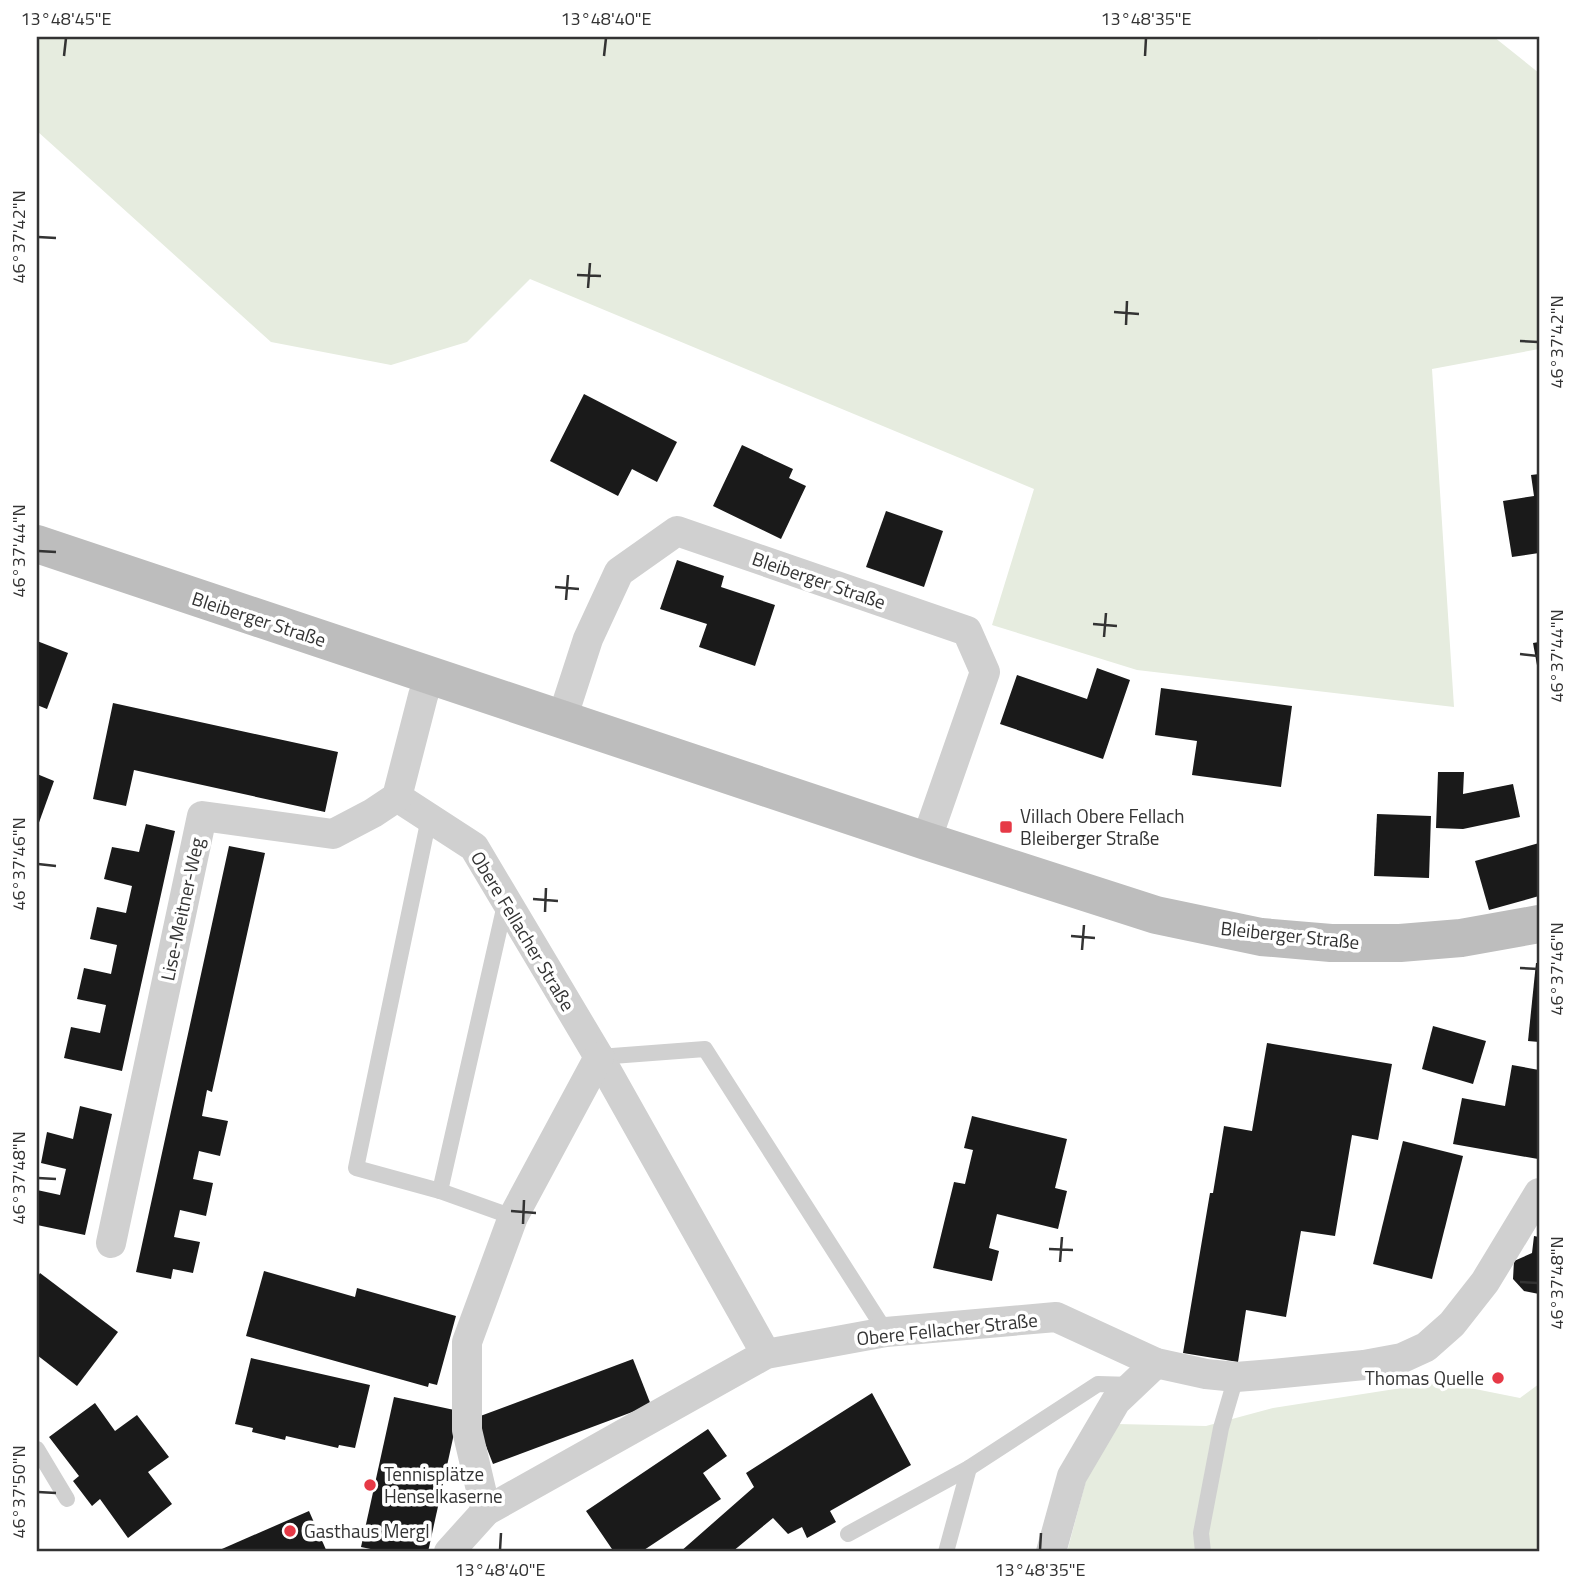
<svg xmlns="http://www.w3.org/2000/svg" width="1576" height="1589" viewBox="0 0 1576 1589" font-family="'Titillium Web',sans-serif">
  <style>
    .green { fill: #e6ecdf }
    .building { fill: #1a1a1a }
    .lines { fill: none; stroke-linecap: round; stroke-linejoin: round }
    .lane { stroke: #d0d0d0; stroke-width: 16 }
    .street { stroke: #d0d0d0; stroke-width: 30 }
    .secondary { stroke: #bdbdbd; stroke-width: 38 }
    .ticks { fill: none; stroke: #333; stroke-width: 2.5 }
    .poi-dot { fill: #e63946; stroke: #fff; stroke-width: 2.5 }
    .labels { text-anchor: middle; stroke-width: 7; stroke-linejoin: round; paint-order: stroke }
    .street-label { font-size: 19px; fill: #333; stroke: #fff }
    .poi-label { font-size: 19px; fill: #333; stroke: #fff; text-anchor: start }
    .neatline { fill: none; stroke: #333; stroke-width: 2.5 }
    .ticks-label { font-size: 18px; text-anchor: middle; fill: #333 }
  </style>
  <rect width="100%" height="100%" fill="#fff"/>
  <g class="green">
    <polygon points="37,37 1317,37 1318,40 1328,37 1494,37 1539,73 1539,349 1432,369 1454,707 1137,670 992,625 1034,489 530,279 467,342 391,365 271,342 37,131"/>
    <polygon points="1440,1382 1520,1398 1539,1384 1539,1552 1067,1552 1088,1473 1117,1424 1206,1426 1273,1408"/>
  </g>
  <g class="building">
    <polygon points="584,394 677,442 657,482 632,469 618,496 550,461"/>
    <polygon points="742,445 793,469 789,478 806,486 781,539 713,506"/>
    <polygon points="1539,474 1539,553 1512,557 1503,501 1534,496 1531,475"/>
    <polygon points="886,511 943,531 924,587 866,567"/>
    <polygon points="677,560 724,576 721,587 775,605 755,666 699,647 707,624 660,609"/>
    <polygon points="37,641 68,653 47,709 37,705"/>
    <polygon points="1539,642 1539,670 1538,671 1533,643"/>
    <polygon points="1097,668 1130,680 1103,759 1000,724 1017,675 1087,699"/>
    <polygon points="1161,688 1292,706 1281,787 1192,775 1197,741 1155,735"/>
    <polygon points="113,703 338,752 325,812 134,770 126,806 93,799"/>
    <polygon points="1438,772 1464,772 1463,794 1513,784 1520,817 1463,829 1436,828"/>
    <polygon points="37,774 54,781 37,828"/>
    <polygon points="1377,814 1431,816 1429,878 1374,876"/>
    <polygon points="146,824 175,831 122,1071 64,1058 71,1027 100,1033 106,1005 77,999 84,968 111,974 117,945 90,939 97,907 126,913 132,886 104,879 112,847 139,852"/>
    <polygon points="1539,843 1539,896 1489,910 1475,861"/>
    <polygon points="229,846 265,853 212,1092 207,1090 202,1116 228,1121 220,1156 199,1151 193,1179 213,1183 206,1216 180,1210 174,1237 200,1242 193,1273 173,1269 171,1279 136,1272"/>
    <polygon points="1536,963 1539,963 1539,1042 1528,1041"/>
    <polygon points="1433,1026 1486,1041 1473,1084 1422,1069"/>
    <polygon points="1267,1043 1392,1064 1378,1140 1352,1135 1335,1236 1301,1231 1286,1317 1246,1310 1238,1362 1183,1353 1210,1193 1213,1193 1224,1126 1252,1131"/>
    <polygon points="1512,1065 1539,1070 1538,1159 1453,1144 1462,1098 1505,1106"/>
    <polygon points="80,1106 112,1114 85,1235 37,1225 37,1190 60,1195 66,1169 41,1163 47,1132 73,1139"/>
    <polygon points="972,1116 1067,1139 1055,1188 1067,1191 1058,1229 997,1214 989,1248 999,1251 992,1281 933,1268 954,1182 965,1184 973,1150 964,1148"/>
    <polygon points="1403,1141 1463,1156 1432,1279 1373,1264"/>
    <polygon points="1534,1236 1539,1237 1539,1294 1524,1291 1513,1279 1514,1261 1532,1253"/>
    <polygon points="264,1271 355,1297 357,1288 456,1316 437,1385 429,1383 428,1387 246,1336"/>
    <polygon points="40,1273 118,1332 77,1386 37,1355 37,1278"/>
    <polygon points="251,1358 370,1385 355,1448 339,1445 338,1448 286,1436 285,1440 252,1432 253,1428 235,1424"/>
    <polygon points="633,1359 651,1405 493,1464 475,1418"/>
    <polygon points="872,1393 911,1465 830,1511 836,1522 807,1538 802,1527 788,1534 773,1518 732,1552 680,1552 754,1487 746,1473"/>
    <polygon points="394,1397 459,1411 428,1552 385,1552 361,1547"/>
    <polygon points="95,1403 115,1431 137,1415 169,1457 148,1472 172,1504 128,1538 100,1499 92,1506 73,1481 79,1476 49,1437"/>
    <polygon points="708,1429 727,1456 703,1473 721,1499 641,1552 614,1552 586,1511"/>
    <polygon points="309,1511 327,1552 215,1552"/>
  </g>
  <g class="lines">
    <g class="lane">
      <polyline points="429,818 356,1168 440,1191 513,1217"/>
      <polyline points="599,1057 705,1049 886,1332"/>
      <polyline points="440,1191 506,900"/>
      <polyline points="37,1449 67,1499"/>
      <polyline points="848,1534 969,1468 1098,1384 1133,1385"/>
      <polyline points="946,1552 969,1468"/>
      <polyline points="1203,1552 1201,1533 1221,1428 1236,1377"/>
    </g>
    <g class="street">
      <polyline points="562,719 588,639 619,572 677,531 967,631 985,672 926,841"/>
      <polyline points="397,797 474,847 599,1057 766,1354"/>
      <polyline points="111,1243 202,816 333,834 373,813 397,797 423,696 430,676"/>
      <polyline points="486,1511 467,1430 467,1342 513,1217 599,1057"/>
      <polyline points="449,1552 486,1511 766,1354 886,1332 1056,1317 1156,1363 1206,1374 1236,1377 1273,1374 1364,1365 1402,1358 1426,1347 1452,1324 1485,1282 1539,1193"/>
      <polyline points="1051,1552 1072,1476 1116,1401 1156,1363"/>
    </g>
    <polyline class="secondary" points="37,544 926,841 1156,915 1261,937 1331,943 1400,943 1461,938 1539,924"/>
  </g>
  <path class="ticks" d="M64,56L66,38M604,56L606,38M1145,56L1146,38M38,237L56,238M577,275L601,276M588,288L590,263M1114,312L1139,314M1126,325L1127,301M1520,341L1538,342M38,551L56,552M555,587L579,589M566,600L568,575M1093,624L1117,626M1104,637L1106,613M1520,654L1538,656M38,864L56,866M533,899L558,901M545,912L546,888M1071,936L1095,938M1082,950L1084,925M1520,968L1538,969M38,1178L56,1179M511,1211L536,1213M523,1224L524,1200M1049,1249L1073,1250M1060,1262L1062,1237M1520,1282L1538,1283M38,1492L56,1493M500,1550L501,1533M1040,1550L1041,1533"/>
  <g class="poi-dot">
    <rect x="999" y="820" width="14" height="14" rx="3.5"/>
    <circle cx="1498" cy="1378" r="7"/>
    <circle cx="370" cy="1485" r="7"/>
    <circle cx="290" cy="1531" r="7"/>
  </g>
  <g class="labels">
    <g class="street-label">
      <text transform="translate(819 580) rotate(19)" y="7">Bleiberger Straße</text>
      <text transform="translate(259 619) rotate(18)" y="7">Bleiberger Straße</text>
      <text transform="translate(182 909) rotate(-78)" y="7">Lise-Meitner-Weg</text>
      <text transform="translate(523 931) rotate(59)" y="7">Obere Fellacher Straße</text>
      <text transform="translate(1290 935) rotate(6)" y="7">Bleiberger Straße</text>
      <text transform="translate(947 1329) rotate(-6)" y="7">Obere Fellacher Straße</text>
    </g>
    <g class="poi-label">
      <text x="1020" y="823">Villach Obere Fellach<tspan x="1020" dy="22">Bleiberger Straße</tspan></text>
      <text x="1484" y="1385" text-anchor="end">Thomas Quelle</text>
      <text x="384" y="1481">Tennisplätze<tspan x="384" dy="22">Henselkaserne</tspan></text>
      <text x="304" y="1538">Gasthaus Mergl</text>
    </g>
  </g>
  <rect width="1576" height="1589" fill="none" stroke="#ffffff" stroke-width="77"/>
  <rect x="38" y="38" width="1500" height="1512" class="neatline"/>
  <g class="ticks-label">
    <text x="66" y="25">13°48'45"E</text>
    <text x="606" y="25">13°48'40"E</text>
    <text x="1146" y="25">13°48'35"E</text>
    <text transform="translate(19 237) rotate(-90)" y="6">46°37'42"N</text>
    <text transform="translate(1557 342) rotate(-90)" y="6">46°37'42"N</text>
    <text transform="translate(19 551) rotate(-90)" y="6">46°37'44"N</text>
    <text transform="translate(1557 656) rotate(-90)" y="6">46°37'44"N</text>
    <text transform="translate(19 864) rotate(-90)" y="6">46°37'46"N</text>
    <text transform="translate(1557 969) rotate(-90)" y="6">46°37'46"N</text>
    <text transform="translate(19 1178) rotate(-90)" y="6">46°37'48"N</text>
    <text transform="translate(1557 1283) rotate(-90)" y="6">46°37'48"N</text>
    <text transform="translate(19 1492) rotate(-90)" y="6">46°37'50"N</text>
    <text x="500" y="1576">13°48'40"E</text>
    <text x="1040" y="1576">13°48'35"E</text>
  </g>
</svg>
